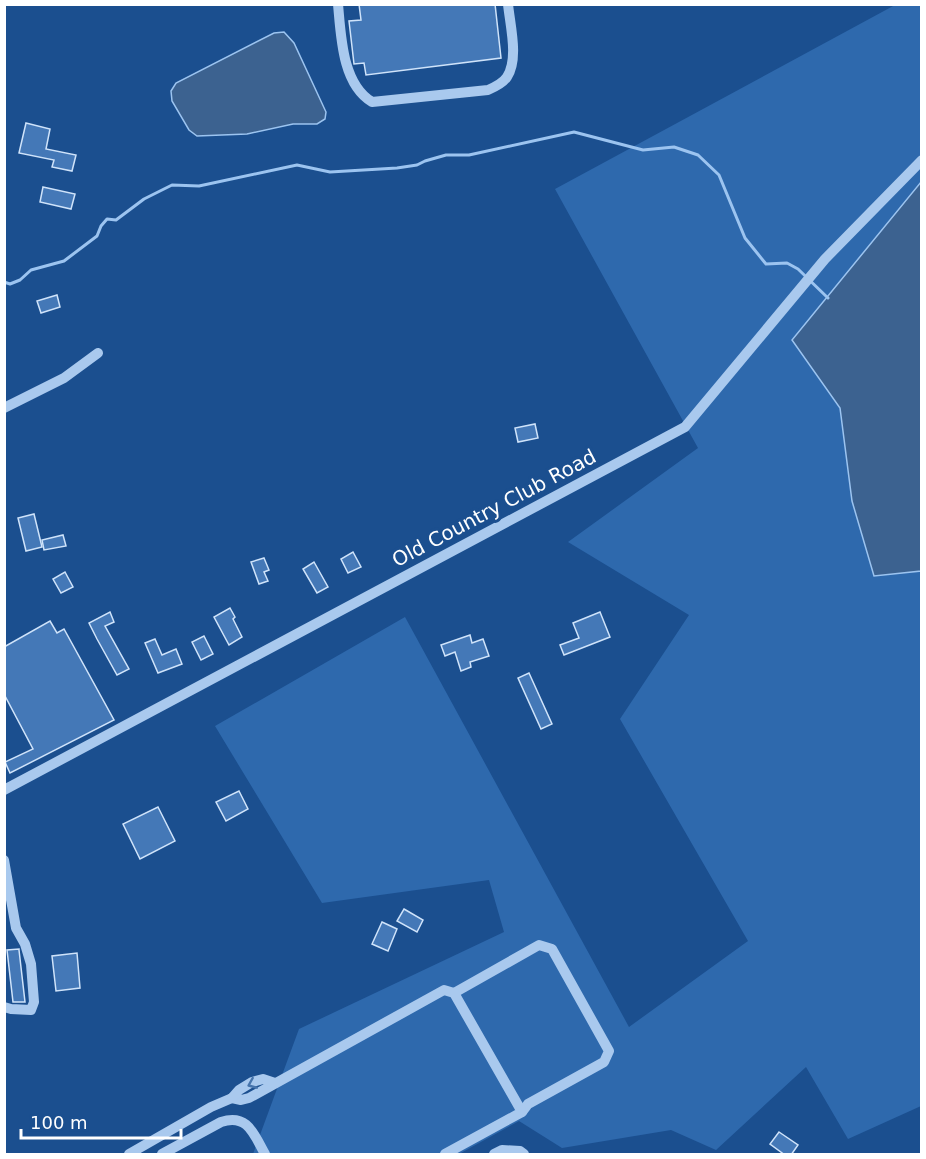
<svg xmlns="http://www.w3.org/2000/svg" width="926" height="1159" viewBox="0 0 926 1159" font-family="'DejaVu Sans',sans-serif">
  <style>
    .green { fill: #2e69ad }
    .water { fill: #3c6290; stroke: #9cc4f0; stroke-width: 1.5 }
    .lines { fill: none; stroke-linecap: round; stroke-linejoin: round }
    .stream { stroke: #9cc4f0; stroke-width: 3 }
    .building { fill: #4478b7; stroke: #cfe3fa; stroke-width: 1.5 }
    .minor { stroke: #a9c9ee; stroke-width: 10 }
    .oneway { stroke: #4674ac }
    .labels { text-anchor: middle; stroke-width: 6; stroke-linejoin: round; paint-order: stroke }
    .street-label { font-size: 20px; fill: #fff; stroke: #1b4f8f }
  </style>
  <rect width="100%" height="100%" fill="#1b4f8f"/>
  <polygon class="green" points="895,5 921,5 921,1106 848,1139 806,1067 716,1150 671,1130 562,1148 519,1121 459,1154 253,1154 299,1029 504,932 489,880 322,903 215,726 405,617 629,1027 748,941 620,719 689,615 568,542 698,448 555,189"/>
  <g class="water">
    <polygon points="284,32 294,43 326,112 325,119 317,124 293,124 247,134 197,136 189,130 172,101 171,91 176,83 274,33"/>
    <polygon points="921,182 921,571 874,576 852,501 840,408 792,340"/>
  </g>
  <g class="lines">
    <polyline class="stream" points="4,282 10,284 20,280 31,270 64,261 97,236 101,226 107,219 116,220 144,199 172,185 199,186 297,165 330,172 397,168 417,165 425,161 446,155 469,155 574,132 643,150 674,147 698,155 719,175 745,238 766,264 787,263 798,269 828,298"/>
  </g>
  <g class="building">
    <polygon points="359,4 495,4 501,58 366,75 364,63 354,64 349,21 361,20"/>
    <polygon points="26,123 50,129 46,149 76,155 72,171 52,167 54,160 19,153"/>
    <polygon points="43,187 75,194 71,209 40,202"/>
    <polygon points="57,295 60,307 41,313 37,301"/>
    <polygon points="535,424 538,438 518,442 515,428"/>
    <polygon points="34,514 42,547 26,551 18,518"/>
    <polygon points="63,535 66,546 44,550 42,540"/>
    <polygon points="353,552 361,567 348,573 341,559"/>
    <polygon points="264,558 269,570 264,572 268,581 259,584 251,562"/>
    <polygon points="314,562 328,587 317,593 303,569"/>
    <polygon points="65,572 73,587 61,593 53,579"/>
    <polygon points="230,608 235,617 233,619 242,637 229,645 214,617"/>
    <polygon points="110,612 114,622 105,626 129,669 117,675 97,639 89,623"/>
    <polygon points="600,612 610,637 564,655 560,645 579,638 573,623"/>
    <polygon points="50,621 57,633 64,629 114,720 10,773 5,762 33,749 4,694 4,647"/>
    <polygon points="470,635 472,643 483,639 489,656 470,662 471,667 461,671 455,652 445,656 441,645"/>
    <polygon points="204,636 213,654 201,660 192,642"/>
    <polygon points="155,639 162,655 176,649 182,664 158,673 145,643"/>
    <polygon points="529,673 552,724 541,729 518,678"/>
    <polygon points="239,791 248,809 226,821 216,802"/>
    <polygon points="158,807 175,841 140,859 123,824"/>
    <polygon points="404,909 423,920 417,932 397,921"/>
    <polygon points="382,922 397,929 388,951 372,944"/>
    <polygon points="19,949 19,950 25,1002 13,1002 7,950"/>
    <polygon points="77,953 80,988 56,991 52,956"/>
    <polygon points="779,1132 798,1145 791,1155 785,1155 770,1144"/>
  </g>
  <g class="lines">
    <g class="minor">
      <path d="M338,4C341,36 342,84 372,102L488,90C495,87 503,83 507,77C519,59 510,25 508,4"/>
      <polyline points="4,408 64,378 98,353"/>
      <polyline points="4,790 685,427 825,259 922,160"/>
      <polyline points="4,860 16,928 25,944 31,964 34,1002 31,1010 11,1009 4,1007"/>
      <polyline points="454,993 539,945 552,949 609,1051 604,1062 528,1104 522,1112"/>
      <polyline points="232,1098 241,1100 249,1098 444,990 454,993 522,1112 445,1154"/>
      <polyline points="129,1154 211,1107 232,1098 239,1090 252,1082 263,1079 275,1083"/>
      <path d="M162,1154L221,1122C248,1113 254,1135 265,1154"/>
      <polyline points="494,1154 502,1150 520,1151 524,1154"/>
    </g>
  </g>
  <defs><path id="oneway-chevron" d="M-2-3.5L2.5 0L-2 3.5" fill="none" stroke-width="1.6" stroke-linecap="round" stroke-linejoin="round" transform="scale(1.5)"/></defs>
  <use class="oneway" href="#oneway-chevron" transform="translate(252 1084) rotate(157)"/>
  <g class="labels">
    <g class="street-label">
      <text transform="translate(494 508) rotate(-28)" y="7">Old Country Club Road</text>
    </g>
  </g>
  <rect width="926" height="1159" fill="none" stroke="#ffffff" stroke-width="12"/>
  <path d="M21 1129v9h160v-9" fill="none" stroke="#ffffff" stroke-width="3"/>
  <text x="30" y="1129" font-size="18" fill="#ffffff" stroke="#1b4f8f" stroke-width="4.5" paint-order="stroke">100 m</text>
</svg>
